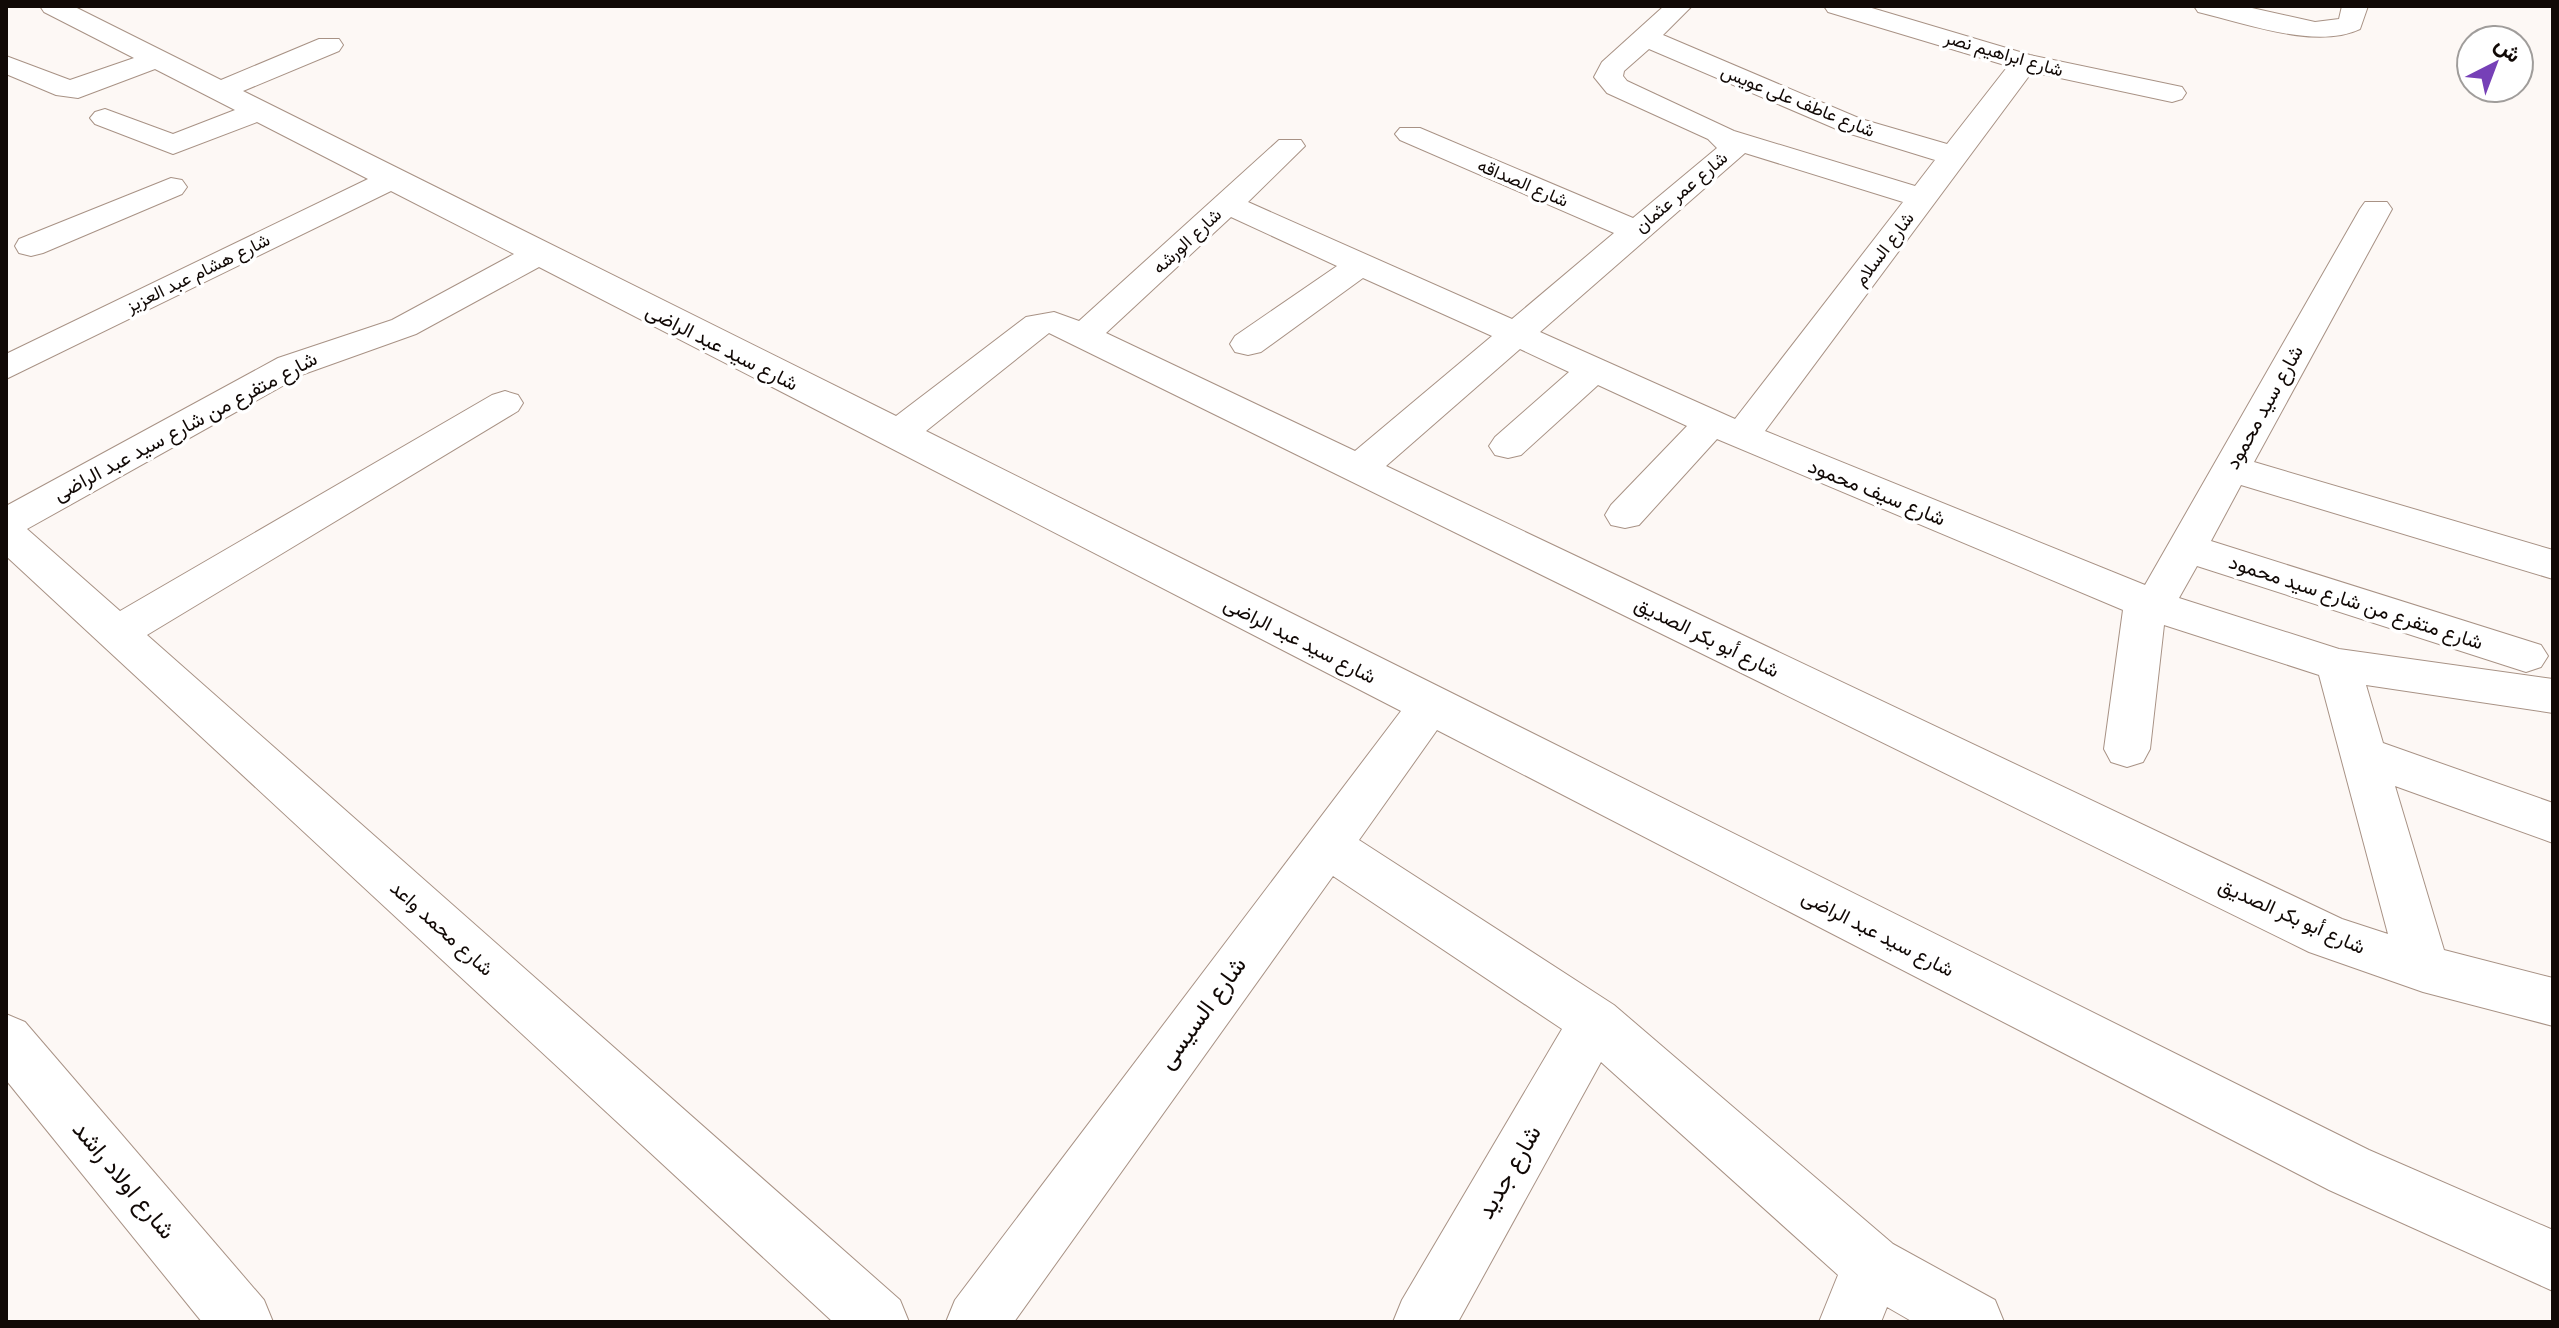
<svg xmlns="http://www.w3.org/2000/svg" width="2559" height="1328" viewBox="0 0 2559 1328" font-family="'Public Sans',Vazirmatn,sans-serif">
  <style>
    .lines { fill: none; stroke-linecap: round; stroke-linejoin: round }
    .street-casing { stroke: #a89285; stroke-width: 2 }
    .street { fill: #fff; fill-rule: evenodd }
    .labels { text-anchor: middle; stroke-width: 7; stroke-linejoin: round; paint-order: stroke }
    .far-street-label { font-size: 18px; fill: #110906; stroke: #fff }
    .street-label { font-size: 20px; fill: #110906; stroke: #fff }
    .near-street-label { font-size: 24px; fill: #110906; stroke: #fff }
  </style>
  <rect width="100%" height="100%" fill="#fdf8f5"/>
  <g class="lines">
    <defs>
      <g id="street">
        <path d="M40,6H73L221,80L319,39H339L343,45L339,51L243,91L896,416L1026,317L1054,312L1079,321L1279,140H1301L1305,146L1248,202L1512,319L1614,233L1400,140L1395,134L1400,128H1420L1633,218L1717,148L1708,139L1607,93L1594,77L1602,62L1664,6H1692L1663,35L1861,119L1947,144L2008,66L1828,12L1824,6H1865L2030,55L2182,87L2186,93L2182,99L2172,102L2032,72L1765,431L2145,585L2360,209L2365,202H2387L2392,209L2254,462L2553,550V579L2241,485L2211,541L2541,645L2548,656L2541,667L2526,672L2197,566L2179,598L2339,649L2553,679V713L2366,685L2383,743L2553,803V843L2395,786L2444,950L2553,978V1026L2423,992L2309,952L1049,333L926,431L2369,1150L2553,1230V1291L2329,1190L1437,730L1359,840L1614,1005L1893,1244L1995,1300L2004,1322H1913L1887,1307L1881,1322H1819L1838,1275L1601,1062L1458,1322H1393L1402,1300L1562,1029L1333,876L1014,1322H946L955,1300L1401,711L539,267L416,334L304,374L27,529L120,611L492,395L505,391L518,395L523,403L518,411L147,635L900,1300L909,1322H833L6,556V506L278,358L392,320L514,254L391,191L6,379V354L368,179L257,122L173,154L95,124L90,118L95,112L105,109L173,134L235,110L155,69L78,98L56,95L6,74V56L70,80L134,58L44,12ZM1649,49L1841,131L1935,160L1915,186L1734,131L1627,81L1623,76L1624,71ZM1745,153L1903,202L1735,419L1540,332ZM1231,217L1337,266L1235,336L1230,344L1235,352L1248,355L1261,352L1363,278L1492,336L1355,451L1106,333ZM1520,349L1569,372L1495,437L1489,446L1495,455L1508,458L1521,455L1598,385L1687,426L1611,505L1605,515L1611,525L1625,528L1639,525L1717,439L2123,610L2104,749L2111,762L2127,767L2143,762L2150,749L2164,625L2319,675L2388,934L2342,919L1386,466Z"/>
        <path d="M2194,6H2243L2315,22L2339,19L2342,6H2368L2360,29C2316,50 2245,23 2198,12Z"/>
        <polygon points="171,178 182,180 187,187 182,194 43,253 31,256 19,253 15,246 19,239"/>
        <polygon points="6,1014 25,1022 264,1300 273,1322 202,1322 6,1080"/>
      </g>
    </defs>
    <use href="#street" class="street-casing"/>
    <use href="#street" class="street"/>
  </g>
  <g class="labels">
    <g class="far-street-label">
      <text transform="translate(2004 54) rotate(16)" y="6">شارع ابراهيم نصر</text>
      <text transform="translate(1798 101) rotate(22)" y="6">شارع عاطف على عويس</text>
      <text transform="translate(1523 183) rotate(23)" y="6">شارع الصداقه</text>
      <text transform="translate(1681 192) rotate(-40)" y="6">شارع عمر عثمان</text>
      <text transform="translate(1187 241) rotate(-43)" y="6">شارع الورشه</text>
      <text transform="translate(1884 249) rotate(-53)" y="6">شارع السلام</text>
      <text transform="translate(198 273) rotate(-26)" y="6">شارع هشام عبد العزيز</text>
    </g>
    <g class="street-label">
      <text transform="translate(722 347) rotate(27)" y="7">شارع سيد عبد الراضى</text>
      <text transform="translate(2264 407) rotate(-61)" y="7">شارع سيد محمود</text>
      <text transform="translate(185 426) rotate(-28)" y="7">شارع متفرع من شارع سيد عبد الراضى</text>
      <text transform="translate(1877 492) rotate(22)" y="7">شارع سيف محمود</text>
      <text transform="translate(2356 602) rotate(18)" y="7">شارع متفرع من شارع سيد محمود</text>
      <text transform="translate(1707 637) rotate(26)" y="7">شارع أبو بكر الصديق</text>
      <text transform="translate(1300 640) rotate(27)" y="7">شارع سيد عبد الراضى</text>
      <text transform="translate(2292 916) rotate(24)" y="7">شارع أبو بكر الصديق</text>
      <text transform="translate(442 928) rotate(42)" y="7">شارع محمد واعد</text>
      <text transform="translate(1878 933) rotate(27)" y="7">شارع سيد عبد الراضى</text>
    </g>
    <g class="near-street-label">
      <text transform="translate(1202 1013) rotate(-54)" y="8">شارع السيسى</text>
      <text transform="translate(1509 1172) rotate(-60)" y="8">شارع جديد</text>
      <text transform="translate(124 1180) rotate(50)" y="8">شارع اولاد راشد</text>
    </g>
  </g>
  <rect width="2559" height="1328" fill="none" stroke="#110906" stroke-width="16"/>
  <g transform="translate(2495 64) rotate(42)"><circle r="38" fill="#ffffff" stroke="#a09d9b" stroke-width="2"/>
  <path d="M0-6L14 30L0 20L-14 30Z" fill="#7640b7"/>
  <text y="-12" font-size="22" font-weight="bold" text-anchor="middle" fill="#110906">ش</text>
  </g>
</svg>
